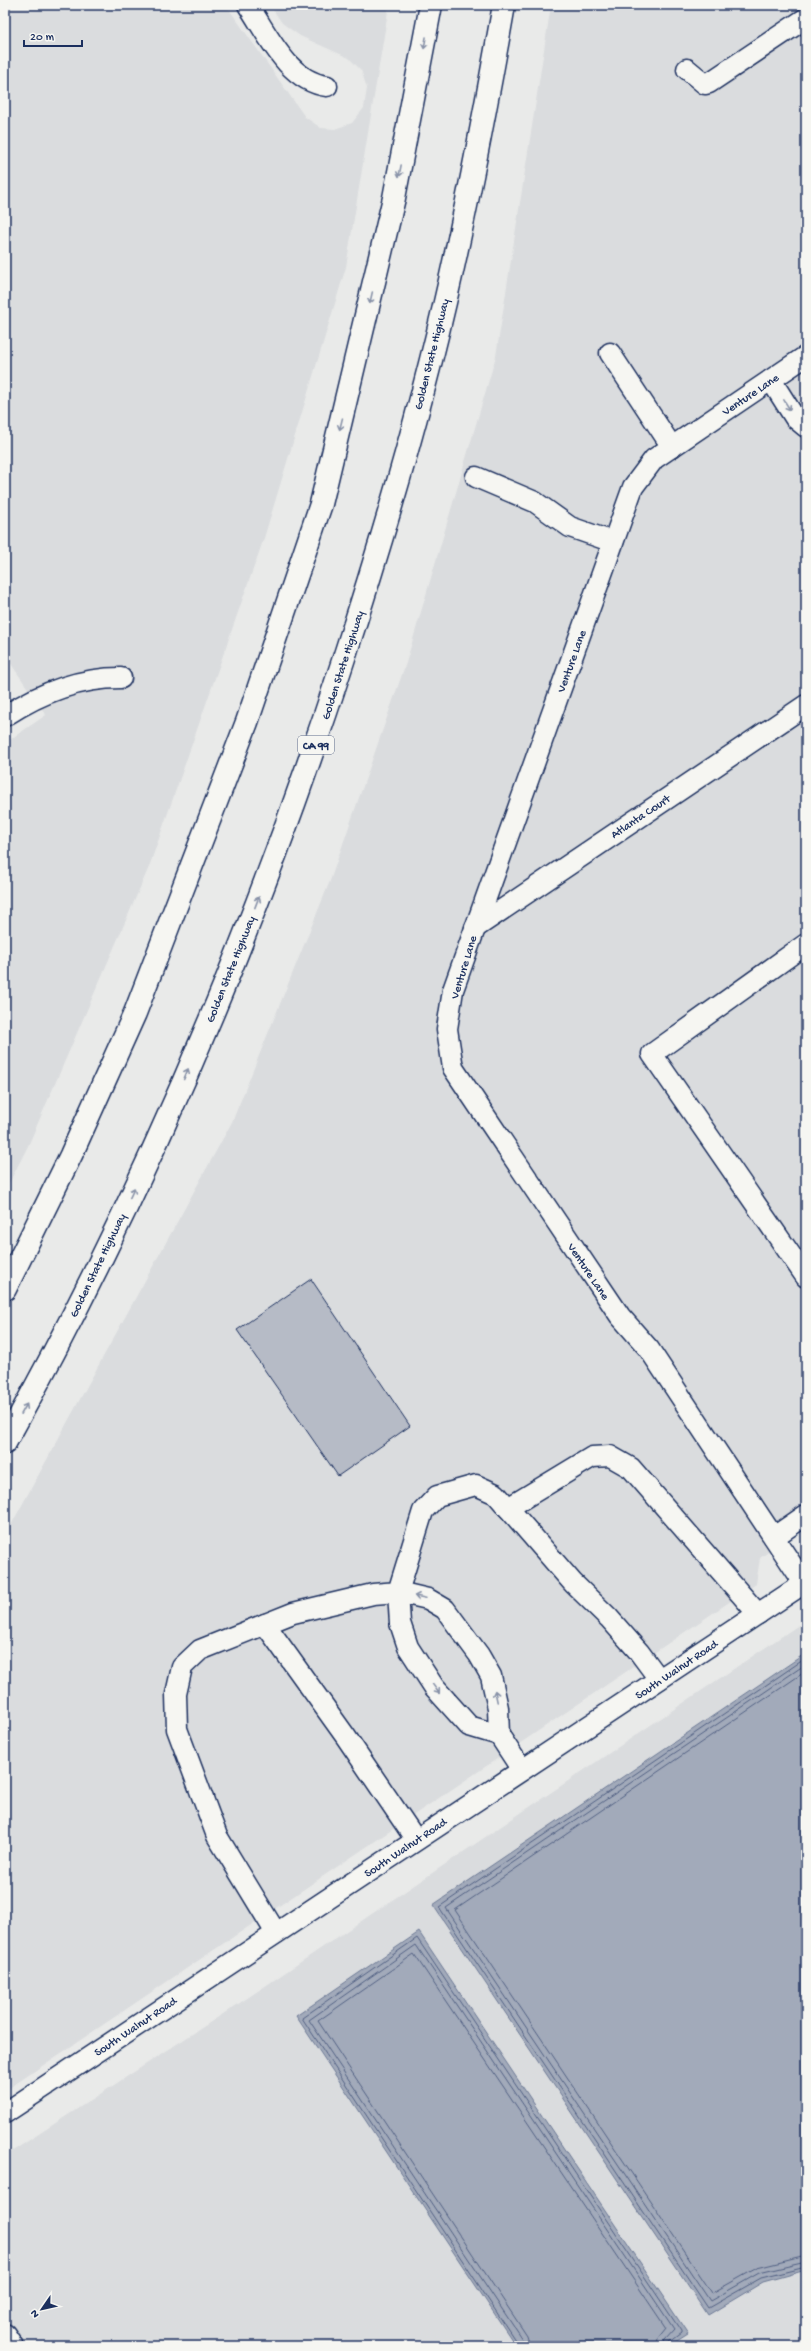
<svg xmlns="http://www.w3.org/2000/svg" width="811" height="2351" viewBox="0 0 811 2351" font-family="'Gochi Hand',sans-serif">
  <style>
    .built { fill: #dadcde }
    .water { fill: #a2aaba; stroke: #6c7995 }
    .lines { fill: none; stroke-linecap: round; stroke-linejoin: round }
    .shore { stroke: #516083; stroke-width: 1 }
    .building { fill: #b6bbc6; stroke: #1b2f5e }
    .minor-casing { stroke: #1b2f5e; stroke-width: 23 }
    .highway-casing { stroke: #1b2f5e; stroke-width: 25 }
    .minor { stroke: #f6f6f2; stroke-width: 20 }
    .highway { stroke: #f6f6f2; stroke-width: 22 }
    .oneway { stroke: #8892a8 }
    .labels { text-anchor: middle; stroke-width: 4; stroke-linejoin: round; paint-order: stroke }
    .shield { fill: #f6f6f2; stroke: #5d6b8a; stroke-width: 1 }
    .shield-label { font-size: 11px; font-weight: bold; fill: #1b2f5e }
    .street-label { font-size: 12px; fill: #1b2f5e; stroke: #f6f6f2 }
  </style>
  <rect width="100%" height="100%" fill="#e9eae9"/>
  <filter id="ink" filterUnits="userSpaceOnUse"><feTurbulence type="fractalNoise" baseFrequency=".025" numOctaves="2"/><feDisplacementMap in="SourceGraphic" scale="8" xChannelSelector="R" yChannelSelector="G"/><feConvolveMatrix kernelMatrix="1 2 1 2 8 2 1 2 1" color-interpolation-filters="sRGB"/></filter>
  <g filter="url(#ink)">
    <g class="built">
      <polygon points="5,5 226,5 305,117 321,128 335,129 352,123 364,108 367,88 361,70 349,58 300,36 282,23 270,5 389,5 346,267 264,538 149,867 28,1146 5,1191 5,743 46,715 5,655"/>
      <polygon points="551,5 806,5 806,1529 802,1528 760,1558 756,1584 5,2091 5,1536 232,1122 330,881 406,663 496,356"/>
      <polygon points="806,1620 806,2346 5,2346 5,2156 246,1999"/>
    </g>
    <g class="water">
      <polygon points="806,1653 806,2270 763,2282 708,2315 433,1905"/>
      <polygon points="419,1932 688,2334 669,2346 516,2346 296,2016"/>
    </g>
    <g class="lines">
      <g class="shore">
        <polyline points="806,1658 439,1907 708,2308 761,2278 806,2267"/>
        <polyline points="806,1664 446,1908 710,2301 759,2273 806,2262"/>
        <polyline points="806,1671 455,1910 712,2293 757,2268 806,2256"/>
        <polyline points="519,2346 302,2018 417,1938 681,2331 681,2333 669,2342 668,2346"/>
        <polyline points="524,2346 522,2339 309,2020 416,1945 674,2329 665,2339 663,2346"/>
        <polyline points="530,2346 527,2336 318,2021 414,1954 666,2328 658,2338 657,2346"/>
      </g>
    </g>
    <polygon class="building" points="311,1279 410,1426 338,1476 237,1330"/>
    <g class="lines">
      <defs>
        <g id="minor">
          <path d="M248,5C268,35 288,81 327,86"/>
          <polyline points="687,69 705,84 709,83 806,18"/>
          <polyline points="610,353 672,447"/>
          <polyline points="771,380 795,418 806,427"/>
          <polyline points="476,477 535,502 570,527 613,542"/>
          <path d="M5,716C40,693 79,678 121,678"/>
          <polyline points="475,928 806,705"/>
          <polyline points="806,944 652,1054 806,1277"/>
          <polyline points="508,1508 592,1457 610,1456 631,1468 758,1614"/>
          <polyline points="774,1537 806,1515"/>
          <polyline points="804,1583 649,1349 620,1316 453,1068 447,1029 453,990 633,487 654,459 806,356"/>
          <polyline points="265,1624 346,1737 416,1840"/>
          <polyline points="499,1735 469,1726 434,1687 408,1647 400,1623 398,1592 428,1599 445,1609 479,1655 491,1676 498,1708 499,1735 522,1770"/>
          <polyline points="276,1933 217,1836 177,1729 176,1694 182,1667 200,1650 293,1613 373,1594 398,1592 423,1511 437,1496 476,1485 496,1494 573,1583 609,1618 639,1652 659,1679"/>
          <polyline points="5,2113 806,1582"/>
          <polyline points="5,2334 13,2346"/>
        </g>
        <g id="highway">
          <polyline points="5,1289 71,1155 135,1013 247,722 321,504 394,198 431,5"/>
          <path d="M5,1443C143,1195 255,931 343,661C384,535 422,406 451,276C471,186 488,96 504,5"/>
        </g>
      </defs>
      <use href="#minor" class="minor-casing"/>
      <use href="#highway" class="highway-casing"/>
      <use href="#minor" class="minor"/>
      <use href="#highway" class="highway"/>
    </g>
    <defs><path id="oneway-shaft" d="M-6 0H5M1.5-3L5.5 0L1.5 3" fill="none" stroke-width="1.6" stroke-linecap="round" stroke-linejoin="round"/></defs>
    <g class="oneway">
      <use href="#oneway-shaft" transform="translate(425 43) rotate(100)"/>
      <use href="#oneway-shaft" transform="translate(400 171) rotate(101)"/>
      <use href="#oneway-shaft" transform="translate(371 298) rotate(103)"/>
      <use href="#oneway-shaft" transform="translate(787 405) rotate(58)"/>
      <use href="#oneway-shaft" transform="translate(341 424) rotate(104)"/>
      <use href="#oneway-shaft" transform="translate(257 902) rotate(-69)"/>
      <use href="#oneway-shaft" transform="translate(186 1074) rotate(-67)"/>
      <use href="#oneway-shaft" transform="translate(132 1193) rotate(-65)"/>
      <use href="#oneway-shaft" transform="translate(24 1409) rotate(-61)"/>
      <use href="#oneway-shaft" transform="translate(420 1597) rotate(-168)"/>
      <use href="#oneway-shaft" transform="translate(436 1689) rotate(54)"/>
      <use href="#oneway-shaft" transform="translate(496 1696) rotate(-102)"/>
    </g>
  </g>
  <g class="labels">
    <rect class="shield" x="298" y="736" width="36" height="18" rx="3"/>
    <g class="shield-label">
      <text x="316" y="749">CA 99</text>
    </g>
    <g class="street-label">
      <text transform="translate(431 354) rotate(-76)" y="4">Golden State Highway</text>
      <text transform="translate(750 394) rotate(-34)" y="4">Venture Lane</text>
      <text transform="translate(571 661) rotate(-70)" y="4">Venture Lane</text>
      <text transform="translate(342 665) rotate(-72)" y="4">Golden State Highway</text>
      <text transform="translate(640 816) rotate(-34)" y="4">Atlanta Court</text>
      <text transform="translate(463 967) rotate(-73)" y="4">Venture Lane</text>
      <text transform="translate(230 969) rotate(-68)" y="4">Golden State Highway</text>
      <text transform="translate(97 1265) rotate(-64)" y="4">Golden State Highway</text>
      <text transform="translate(589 1271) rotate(56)" y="4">Venture Lane</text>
      <text transform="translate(676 1669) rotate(-34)" y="4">South Walnut Road</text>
      <text transform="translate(405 1847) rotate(-34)" y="4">South Walnut Road</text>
      <text transform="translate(135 2026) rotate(-34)" y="4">South Walnut Road</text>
    </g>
  </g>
  <rect width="811" height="2351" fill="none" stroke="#f6f6f2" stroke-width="20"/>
  <rect x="10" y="10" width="791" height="2331" fill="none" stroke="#1b2f5e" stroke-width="1.5" filter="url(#ink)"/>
  <g transform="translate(42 2309) rotate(236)" stroke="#f6f6f2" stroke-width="3" paint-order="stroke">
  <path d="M0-3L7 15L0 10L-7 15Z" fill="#1b2f5e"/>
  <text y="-6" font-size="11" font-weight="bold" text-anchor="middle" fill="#1b2f5e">N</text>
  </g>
  <path d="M24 40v6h58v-6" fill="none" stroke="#1b2f5e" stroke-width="2"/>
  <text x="30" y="40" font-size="12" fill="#1b2f5e" stroke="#f6f6f2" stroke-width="3" paint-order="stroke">20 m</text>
</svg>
